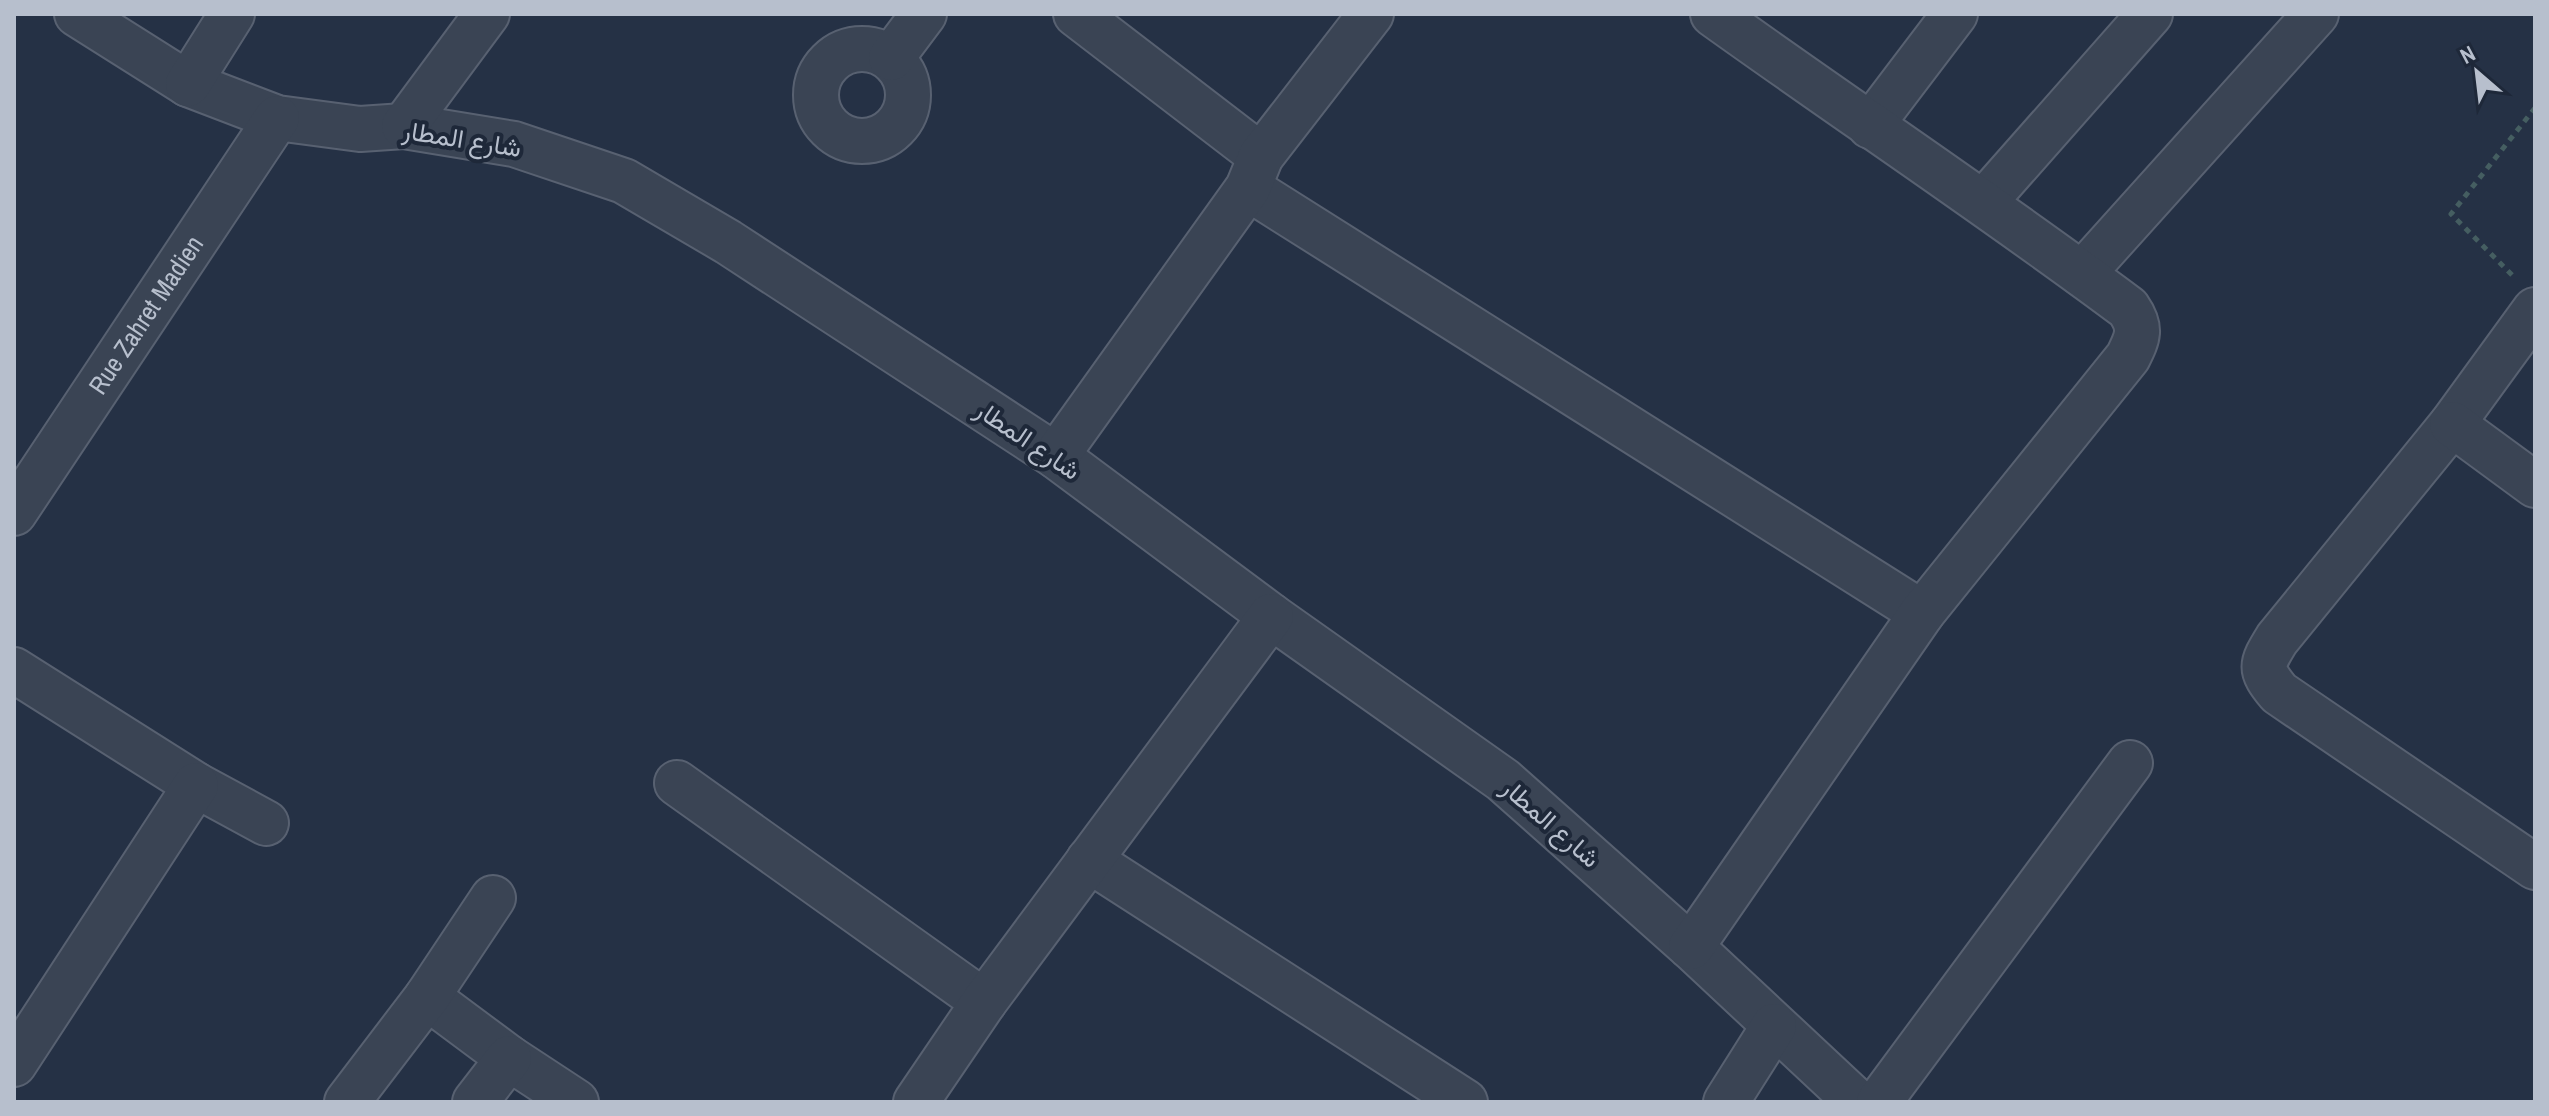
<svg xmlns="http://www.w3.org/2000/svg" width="2549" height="1116" viewBox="0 0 2549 1116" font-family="'Archivo Narrow',Vazirmatn,sans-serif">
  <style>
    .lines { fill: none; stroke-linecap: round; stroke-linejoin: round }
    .minor-casing { stroke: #586171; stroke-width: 48 }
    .path { stroke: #455e61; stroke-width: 5; stroke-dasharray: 6 6; stroke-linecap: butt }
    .minor { stroke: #3a4454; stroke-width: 44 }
    .labels { text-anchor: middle; stroke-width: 8; stroke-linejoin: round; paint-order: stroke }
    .street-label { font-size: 26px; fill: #b7bfcd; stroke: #1e2839 }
  </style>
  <rect width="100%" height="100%" fill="#253145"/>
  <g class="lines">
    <defs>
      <g id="minor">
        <polyline points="77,14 188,84 277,118 360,129 404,126 514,144 624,181 728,242 1056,456 1271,616 1503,780 1691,947 1857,1102"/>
        <polyline points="1076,14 1261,156"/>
        <circle cx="862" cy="95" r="46"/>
        <polyline points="891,58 924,14"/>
        <polyline points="188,84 232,14"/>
        <polyline points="404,126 487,14"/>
        <polyline points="1870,126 1955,14"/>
        <polyline points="1248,188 1922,613"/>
        <polyline points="1984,202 2150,14"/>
        <polyline points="2082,274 2316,14"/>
        <path d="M2535,310L2452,424L2277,639C2261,665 2259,669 2279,693L2535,867"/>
        <polyline points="2452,424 2535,485"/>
        <polyline points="1056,456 1248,188 1261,156 1371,14"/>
        <path id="s1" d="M14,513L277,118"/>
        <polyline points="14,670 196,785 266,823"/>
        <polyline points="677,783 984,1002"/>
        <polyline points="1089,860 1465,1102"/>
        <path d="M1691,947L1922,613L2128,357C2138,337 2142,328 2128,308C1993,207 1851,113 1713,14"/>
        <polyline points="427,997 509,1058 576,1102"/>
        <polyline points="14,1064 196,785"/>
        <polyline points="347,1102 427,997 493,898"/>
        <polyline points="475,1102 509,1058"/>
        <polyline points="916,1102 984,1002 1271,616"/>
        <polyline points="1726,1102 1774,1026"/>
        <polyline points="1879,1102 2130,763"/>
      </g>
    </defs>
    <use href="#minor" class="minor-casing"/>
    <polyline class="path" points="2512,275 2451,214 2535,108"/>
    <use href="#minor" class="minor"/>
  </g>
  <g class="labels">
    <g class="street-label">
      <text transform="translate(462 139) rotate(9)" y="9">شارع المطار</text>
      <text dy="9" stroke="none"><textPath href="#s1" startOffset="238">Rue Zahret Madien</textPath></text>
      <text transform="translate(1028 440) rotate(34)" y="9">شارع المطار</text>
      <text transform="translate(1551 823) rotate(41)" y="9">شارع المطار</text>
    </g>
  </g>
  <rect width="2549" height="1116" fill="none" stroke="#b7bfcd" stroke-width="32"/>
  <g transform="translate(2477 72) rotate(332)" stroke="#1e2839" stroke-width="6" paint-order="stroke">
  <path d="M0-6L14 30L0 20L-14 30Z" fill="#b7bfcd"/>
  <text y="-12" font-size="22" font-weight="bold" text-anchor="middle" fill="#b7bfcd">N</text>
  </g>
</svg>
